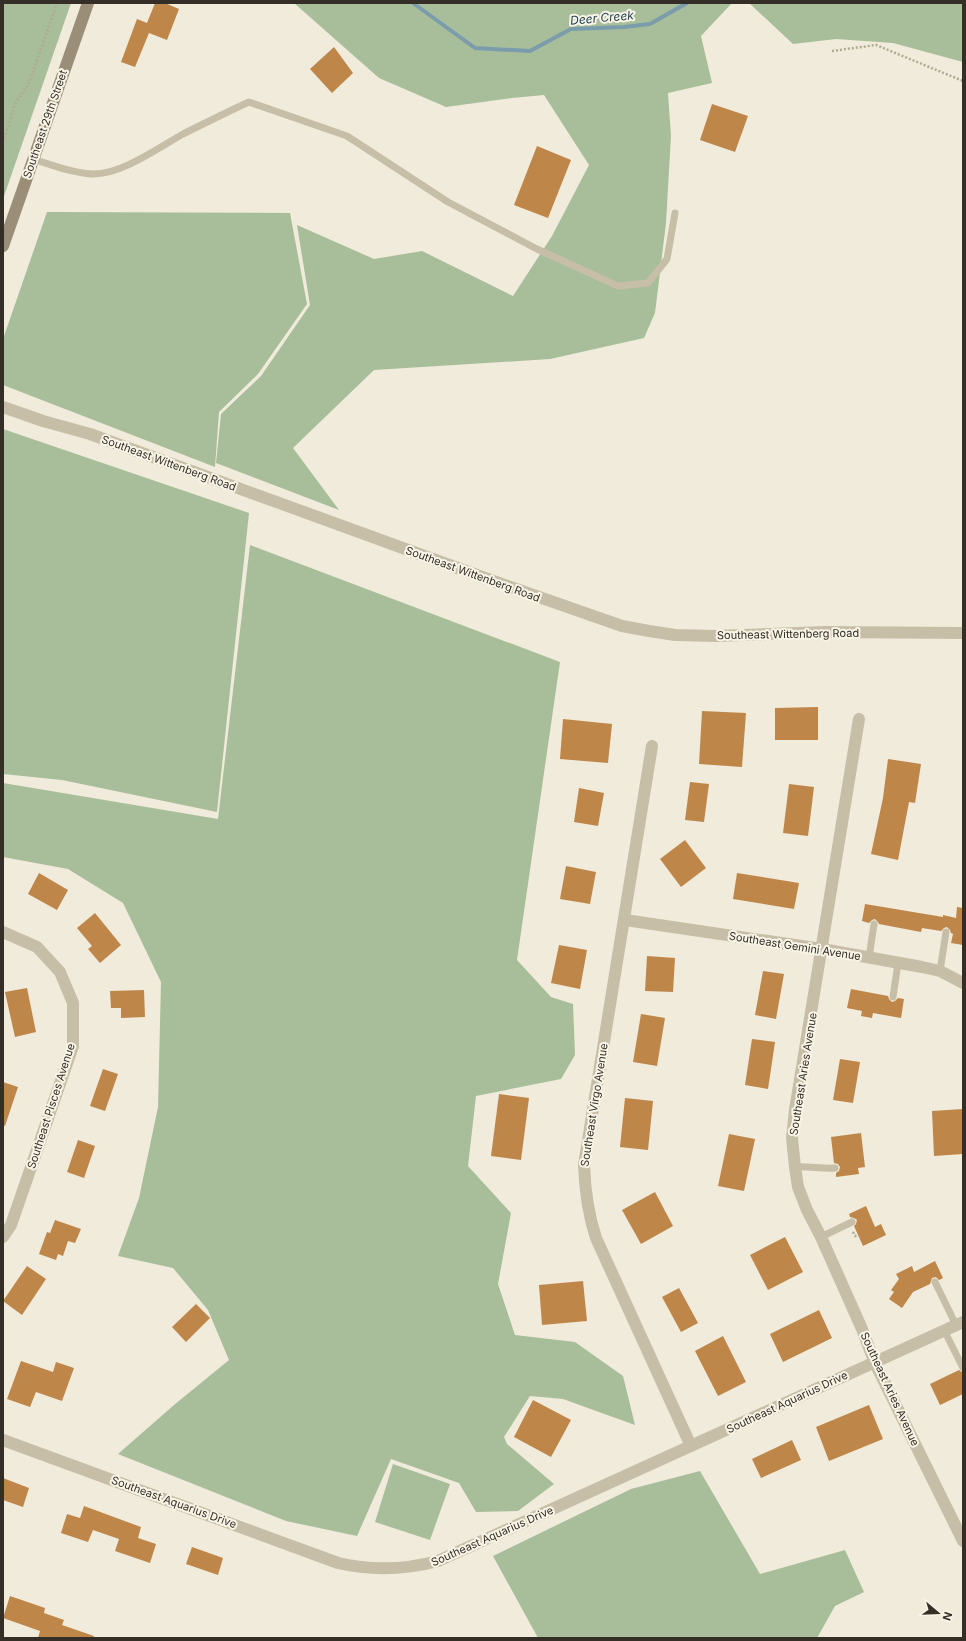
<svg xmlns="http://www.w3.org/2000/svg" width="966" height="1641" viewBox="0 0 966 1641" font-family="Inter,sans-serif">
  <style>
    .green { fill: #a8be9b }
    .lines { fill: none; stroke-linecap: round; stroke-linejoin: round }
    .stream { stroke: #7a9cab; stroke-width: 4 }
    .building { fill: #bf8649 }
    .path { stroke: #b2a991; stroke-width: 2.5; stroke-dasharray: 2 2; stroke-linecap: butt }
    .lane { stroke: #c7bea7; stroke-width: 7 }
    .street { stroke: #c7bea7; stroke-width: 12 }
    .secondary { stroke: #9a8e78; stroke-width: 12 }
    .labels { text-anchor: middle; stroke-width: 4; stroke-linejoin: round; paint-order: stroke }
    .street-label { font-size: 11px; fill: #342e27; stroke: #f8f4e6 }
    .water-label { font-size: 12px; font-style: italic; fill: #1f4152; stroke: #f8f4e6 }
  </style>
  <rect width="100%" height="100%" fill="#f0ebda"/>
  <g class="green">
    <polygon points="3,3 71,3 3,199"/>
    <polygon points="294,3 732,3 701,36 712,83 668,93 671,136 666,223 655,313 644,338 550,359 374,370 293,448 339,510 216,463 221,414 261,376 310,305 297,225 374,259 422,251 513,296 552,236 589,165 544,95 512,98 446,107 379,78"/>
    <polygon points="749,3 963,3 963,62 893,43 836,39 793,44"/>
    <polygon points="47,212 290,213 307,304 258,374 219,412 215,467 3,385 3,339"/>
    <polygon points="3,429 249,513 217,812 62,780 3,774"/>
    <polygon points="250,545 560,662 517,960 551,997 573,1004 575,1055 561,1079 476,1096 468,1166 511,1213 498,1284 515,1335 575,1342 623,1376 635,1425 563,1399 530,1396 504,1437 507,1444 554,1484 518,1511 476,1512 459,1483 391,1459 357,1536 286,1521 118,1454 174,1405 229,1360 208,1310 173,1268 118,1256 139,1198 158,1107 161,982 123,903 68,869 3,857 3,783 218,819"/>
    <polygon points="393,1464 450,1484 430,1540 375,1522"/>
    <polygon points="700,1471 760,1574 845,1550 864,1592 835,1606 817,1638 538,1638 493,1556 631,1489"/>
  </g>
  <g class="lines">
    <polyline class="stream" points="413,3 475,48 530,51 571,29 624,27 650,24 687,3"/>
  </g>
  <g class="building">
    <polygon points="155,3 165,3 179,9 167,40 149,33 135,67 121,62 137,19 147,23"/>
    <polygon points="334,47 353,73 332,93 310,69"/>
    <polygon points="712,104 748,116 735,152 700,140"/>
    <polygon points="537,146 571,160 548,218 514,205"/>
    <polygon points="818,707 818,740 775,740 775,708"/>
    <polygon points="702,711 746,713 742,767 699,764"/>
    <polygon points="563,719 612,724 608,763 560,759"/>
    <polygon points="888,759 921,764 915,803 909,802 898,860 871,854 883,798"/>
    <polygon points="690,782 709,784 704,822 685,820"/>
    <polygon points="789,784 814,787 808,836 783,833"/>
    <polygon points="579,788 604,793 598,826 574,822"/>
    <polygon points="685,840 706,868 681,887 660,859"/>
    <polygon points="566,866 596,872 590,904 560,899"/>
    <polygon points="39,873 68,890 57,910 28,894"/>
    <polygon points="737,873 799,883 794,909 733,899"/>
    <polygon points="865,904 943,917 943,915 956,918 957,907 963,908 963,945 951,943 953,934 951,933 950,930 947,927 944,928 941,931 922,928 921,932 879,924 878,922 875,919 872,920 869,923 862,921"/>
    <polygon points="95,913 121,945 100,963 88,949 92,946 77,928"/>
    <polygon points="559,945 587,950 580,989 551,983"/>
    <polygon points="647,956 675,958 673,992 645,991"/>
    <polygon points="763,971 784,974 776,1019 755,1015"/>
    <polygon points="27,988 36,1032 15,1037 5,992"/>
    <polygon points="851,989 888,996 889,999 892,1002 895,1001 898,998 904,999 901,1018 873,1013 872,1018 861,1016 862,1011 847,1008"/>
    <polygon points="144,990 145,1017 121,1018 121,1008 111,1008 110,991"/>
    <polygon points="641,1014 665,1018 657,1066 633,1062"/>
    <polygon points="752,1039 775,1042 768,1089 745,1085"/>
    <polygon points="840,1059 860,1062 853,1103 833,1100"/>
    <polygon points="103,1069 118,1074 105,1111 90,1106"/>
    <polygon points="3,1082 18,1087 5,1126 3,1125"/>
    <polygon points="499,1094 529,1098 521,1160 491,1156"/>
    <polygon points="625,1098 653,1101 648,1150 620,1147"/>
    <polygon points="963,1109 963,1154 934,1156 932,1111"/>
    <polygon points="861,1133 865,1167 858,1168 859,1174 836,1177 836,1173 839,1171 840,1167 838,1164 834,1163 831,1137"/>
    <polygon points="729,1134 755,1139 744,1191 718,1186"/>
    <polygon points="78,1140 95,1146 84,1178 67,1172"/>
    <polygon points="655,1192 673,1226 641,1244 622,1210"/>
    <polygon points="866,1206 875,1227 881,1224 886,1235 863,1246 854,1226 856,1224 857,1220 854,1218 850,1217 849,1214"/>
    <polygon points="55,1220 81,1229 75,1243 68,1241 63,1256 58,1254 56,1260 39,1254 47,1232 50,1233"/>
    <polygon points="785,1237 803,1272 768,1290 750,1255"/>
    <polygon points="935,1261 943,1278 939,1280 936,1277 932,1278 930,1284 913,1292 902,1308 889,1299 894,1292 891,1290 899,1279 896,1274 912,1266 914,1272"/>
    <polygon points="27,1266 46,1279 22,1315 3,1301"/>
    <polygon points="583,1281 587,1321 542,1325 539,1285"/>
    <polygon points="679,1288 698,1323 681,1332 662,1297"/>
    <polygon points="196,1304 210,1318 186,1342 172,1327"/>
    <polygon points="819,1310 832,1338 783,1362 770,1334"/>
    <polygon points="723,1336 746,1382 718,1396 695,1351"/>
    <polygon points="21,1361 53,1372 56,1362 74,1368 62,1401 36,1392 30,1407 7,1399"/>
    <polygon points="959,1370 963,1373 963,1394 940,1405 930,1384"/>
    <polygon points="533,1400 571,1420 551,1457 514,1437"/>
    <polygon points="869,1405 883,1439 829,1461 816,1427"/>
    <polygon points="792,1440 801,1460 761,1478 752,1459"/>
    <polygon points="3,1478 29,1488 23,1507 3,1500"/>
    <polygon points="84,1506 141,1527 138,1538 156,1544 150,1563 115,1551 119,1539 93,1530 88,1542 61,1533 67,1514 80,1518"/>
    <polygon points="192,1547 223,1558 218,1575 186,1564"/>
    <polygon points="10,1596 45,1608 44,1613 64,1620 62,1625 94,1636 93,1638 38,1638 40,1631 3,1618"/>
  </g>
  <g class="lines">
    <g class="path">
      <polyline points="832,51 876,45 963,81"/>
      <polyline points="3,142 15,104 29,83 57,3"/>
      <polyline points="853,1232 855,1236 858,1235"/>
    </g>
    <g class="lane">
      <path d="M33,159C52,165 72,173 92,174C121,175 158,148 183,134C205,123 227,112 249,102L347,136L448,202L537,249L618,286L648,283L667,259L675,213"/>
      <polyline points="869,958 874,924"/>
      <polyline points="940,971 946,932"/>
      <polyline points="893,997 898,963"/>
      <path d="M795,1167C809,1166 821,1169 835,1168"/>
      <polyline points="821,1237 852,1222"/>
      <polyline points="935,1282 956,1325"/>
      <polyline points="944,1330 963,1368"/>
    </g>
    <g class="street">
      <polyline points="3,407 43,421 90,434 496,582 622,626 649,631 675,635 715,636 825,632 963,633"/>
      <polyline points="859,719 795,1110 792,1138 795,1167 798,1187 807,1210 821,1237 862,1329 874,1361 963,1541"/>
      <path d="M652,746L584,1165C585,1191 588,1214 596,1238L691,1446"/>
      <polyline points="625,920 822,949 922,967 940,971 963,983"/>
      <polyline points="3,932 37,947 60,972 73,1003 73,1046 11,1225 3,1237"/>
      <path d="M3,1440L338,1563C372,1571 404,1570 438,1561L963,1322"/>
    </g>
    <polyline class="secondary" points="3,246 88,3"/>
  </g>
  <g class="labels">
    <g class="street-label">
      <text transform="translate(45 124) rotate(-71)" y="4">Southeast 29th Street</text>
      <text transform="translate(169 463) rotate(20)" y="4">Southeast Wittenberg Road</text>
      <text transform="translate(473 574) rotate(20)" y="4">Southeast Wittenberg Road</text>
      <text transform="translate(788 634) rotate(-1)" y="4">Southeast Wittenberg Road</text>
      <text transform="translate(795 946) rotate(9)" y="4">Southeast Gemini Avenue</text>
      <text transform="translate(803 1074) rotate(-81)" y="4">Southeast Aries Avenue</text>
      <text transform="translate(594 1105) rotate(-81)" y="4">Southeast Virgo Avenue</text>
      <text transform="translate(51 1106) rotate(-72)" y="4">Southeast Pisces Avenue</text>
      <text transform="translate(890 1389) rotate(65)" y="4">Southeast Aries Avenue</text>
      <text transform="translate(787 1402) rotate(-25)" y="4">Southeast Aquarius Drive</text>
      <text transform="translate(174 1502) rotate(20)" y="4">Southeast Aquarius Drive</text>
      <text transform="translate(492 1536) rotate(-24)" y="4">Southeast Aquarius Drive</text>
    </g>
    <g class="water-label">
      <text transform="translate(602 18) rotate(-5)" y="4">Deer Creek</text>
    </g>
  </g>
  <rect width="966" height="1641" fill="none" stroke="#342e27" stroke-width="8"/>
  <g transform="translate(938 1613) rotate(109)" stroke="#f8f4e6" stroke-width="3" paint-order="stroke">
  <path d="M0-3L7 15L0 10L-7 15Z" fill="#342e27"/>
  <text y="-6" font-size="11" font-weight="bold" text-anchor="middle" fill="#342e27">N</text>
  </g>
</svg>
